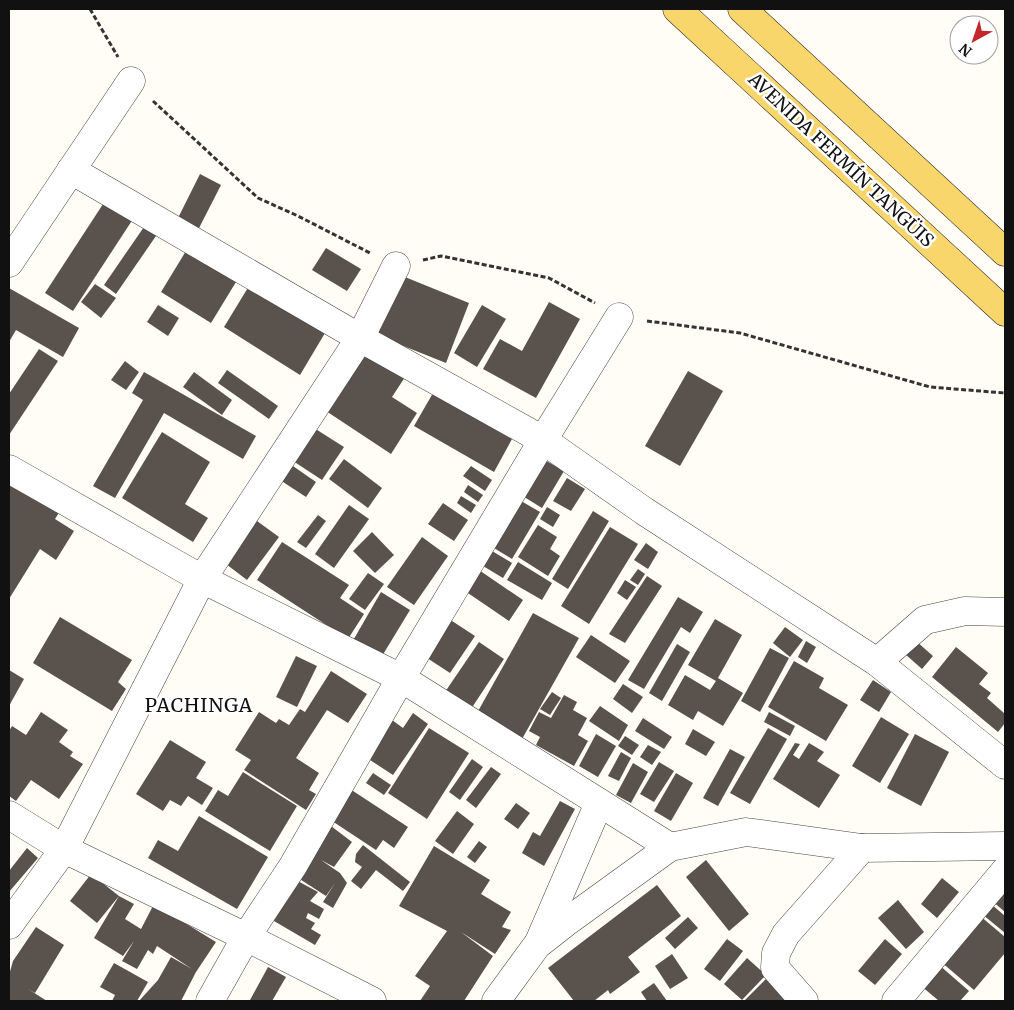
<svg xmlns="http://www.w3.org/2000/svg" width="1014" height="1010" viewBox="0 0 1014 1010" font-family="Merriweather,serif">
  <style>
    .building { fill: #5a524d }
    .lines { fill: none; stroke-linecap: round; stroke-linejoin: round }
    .street-casing { stroke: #444; stroke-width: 29 }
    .primary-casing { stroke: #222; stroke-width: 29 }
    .path { stroke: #333; stroke-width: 3; stroke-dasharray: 5 2.5; stroke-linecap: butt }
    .street { stroke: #fff; stroke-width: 28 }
    .primary { stroke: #f9d66b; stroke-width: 28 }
    .labels { text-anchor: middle; stroke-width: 5; stroke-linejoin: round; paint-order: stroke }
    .street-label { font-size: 18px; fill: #111; stroke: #fff }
    .neighbourhood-label { font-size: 19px; letter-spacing: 1px; fill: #111; stroke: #fff }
  </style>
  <rect width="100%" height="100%" fill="#fffdf5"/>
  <g class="building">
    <polygon points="200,174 221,185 198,230 177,220"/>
    <polygon points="105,201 133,219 73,311 45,293"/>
    <polygon points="146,224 158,233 116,294 104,285"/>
    <polygon points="326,248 361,269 347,291 312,270"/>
    <polygon points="186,251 236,282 211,323 161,292"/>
    <polygon points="400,275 469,303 446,363 376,335"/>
    <polygon points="95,284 116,298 101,318 81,302"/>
    <polygon points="249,286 325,333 300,375 224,327"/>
    <polygon points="9,288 79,328 63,357 16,330 9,342"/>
    <polygon points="549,302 580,319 536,398 483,369 500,339 522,351"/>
    <polygon points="158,305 179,318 168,336 147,322"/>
    <polygon points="482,305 506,319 477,367 454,353"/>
    <polygon points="368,348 407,374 392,397 417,413 391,454 326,411"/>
    <polygon points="39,349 58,361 9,435 9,394"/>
    <polygon points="125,361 139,372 126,390 111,380"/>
    <polygon points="227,370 278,406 269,419 218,383"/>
    <polygon points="688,371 723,391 680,466 645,446"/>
    <polygon points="144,372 256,436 243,459 164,413 115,498 93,486 143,400 132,393"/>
    <polygon points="194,372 232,400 222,415 183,387"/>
    <polygon points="433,393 512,439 494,472 414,426"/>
    <polygon points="314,428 344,447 322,480 293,461"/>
    <polygon points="162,432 210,462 185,504 208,518 193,542 122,498"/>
    <polygon points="344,459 382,488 368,508 329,479"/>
    <polygon points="543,459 564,471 542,508 521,495"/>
    <polygon points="290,464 316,482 306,497 280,480"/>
    <polygon points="471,466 492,480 485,491 463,476"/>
    <polygon points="9,474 62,508 55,519 74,531 56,560 40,549 9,599"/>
    <polygon points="567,478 585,489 571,511 553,501"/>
    <polygon points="468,485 483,495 478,502 464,492"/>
    <polygon points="461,496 476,505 471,513 457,503"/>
    <polygon points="516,498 540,512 512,559 489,545"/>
    <polygon points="443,503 468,520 454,541 428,524"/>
    <polygon points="349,505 369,519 334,568 315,554"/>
    <polygon points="547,507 560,515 553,527 540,519"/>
    <polygon points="593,511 609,521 568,589 552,579"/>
    <polygon points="318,515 326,521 306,548 297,542"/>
    <polygon points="257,521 279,537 247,580 226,564"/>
    <polygon points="538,525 557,537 550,549 560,556 548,576 518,557"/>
    <polygon points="610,527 638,544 589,624 561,606"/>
    <polygon points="372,532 394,555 375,573 353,551"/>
    <polygon points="422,537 448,556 414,605 387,587"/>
    <polygon points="282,542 349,585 340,598 364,614 348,639 257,580"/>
    <polygon points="646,543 658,552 648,569 634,560"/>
    <polygon points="487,548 512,563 503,578 478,563"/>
    <polygon points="518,562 552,583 542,600 507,580"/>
    <polygon points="476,568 523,600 509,621 462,589"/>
    <polygon points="638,569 645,574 638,585 630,580"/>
    <polygon points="368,573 384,584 365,610 349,599"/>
    <polygon points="647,576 662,586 625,643 609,634"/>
    <polygon points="625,580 636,587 627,600 617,593"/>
    <polygon points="381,592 410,610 379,661 351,644"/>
    <polygon points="678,597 703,612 690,633 681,627 644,689 628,680"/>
    <polygon points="533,613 579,638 522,739 477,713"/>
    <polygon points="60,617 132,660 118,682 126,689 112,711 33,663"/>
    <polygon points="449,619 475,636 450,673 424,656"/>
    <polygon points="715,619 742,635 718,678 743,693 723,726 698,711 693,720 668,705 685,675 710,690 716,681 688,665"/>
    <polygon points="785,627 803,640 790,657 773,643"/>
    <polygon points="591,635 630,661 615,683 576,657"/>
    <polygon points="806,641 816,647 807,663 798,657"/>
    <polygon points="916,641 933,656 922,669 905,654"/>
    <polygon points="479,642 504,659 471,709 445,692"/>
    <polygon points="677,644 690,652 662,701 649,693"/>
    <polygon points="956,647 988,673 979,684 991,693 987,698 1005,714 1005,723 998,732 932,677"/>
    <polygon points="770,648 789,658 760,712 741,701"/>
    <polygon points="296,656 317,666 297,707 276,697"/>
    <polygon points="794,661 824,678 819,688 848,705 826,741 768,707"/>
    <polygon points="9,670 24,679 9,706"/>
    <polygon points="331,671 367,694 348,723 327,710 296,758 319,773 309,790 316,794 306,810 244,770 251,760 235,750 259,712 276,723 279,719 289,725 300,709 305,712"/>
    <polygon points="873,680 891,692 879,712 860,700"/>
    <polygon points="623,684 643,697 632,713 613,699"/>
    <polygon points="552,692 561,698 550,715 540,709"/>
    <polygon points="564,695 577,702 573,710 587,718 578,735 588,741 574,766 536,745 540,737 529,731 539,712 551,718"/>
    <polygon points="600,706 628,725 619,741 589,721"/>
    <polygon points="41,712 68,730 59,742 73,752 70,756 83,764 59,799 31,780 16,801 9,796 9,731 12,726 26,735"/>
    <polygon points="769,712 795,726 790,736 764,722"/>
    <polygon points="413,713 428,724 393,775 367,758 392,720 403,728"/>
    <polygon points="881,717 909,734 880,783 852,766"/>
    <polygon points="643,718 672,737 664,749 635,731"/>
    <polygon points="429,728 469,753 427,819 388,793"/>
    <polygon points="768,728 787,739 750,804 730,793"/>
    <polygon points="693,729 715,742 706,756 685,744"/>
    <polygon points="596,734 616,746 598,777 579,766"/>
    <polygon points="915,734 949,752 921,806 887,788"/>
    <polygon points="625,736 639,745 632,755 618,746"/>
    <polygon points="170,740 206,762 196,778 213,788 202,805 188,796 181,806 170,800 163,811 136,794"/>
    <polygon points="795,743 800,744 793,755 799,759 809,743 824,752 817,761 840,775 819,808 773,779"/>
    <polygon points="648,745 661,752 652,765 640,757"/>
    <polygon points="730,749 745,757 718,806 703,798"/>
    <polygon points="621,752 631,758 619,781 608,776"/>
    <polygon points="472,759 483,767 460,800 449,792"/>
    <polygon points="659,762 674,771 654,802 640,794"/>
    <polygon points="633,763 648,772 631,803 616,795"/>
    <polygon points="491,767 501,774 476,808 466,800"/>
    <polygon points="243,772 297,806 270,851 205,811 218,790 228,796"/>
    <polygon points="373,773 391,785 384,795 366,783"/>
    <polygon points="676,773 693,783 671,821 654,811"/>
    <polygon points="350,789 408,827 394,848 383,840 376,850 329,819"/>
    <polygon points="560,801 575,809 544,866 522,853 533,832 540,836"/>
    <polygon points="516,803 530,813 518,829 504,819"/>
    <polygon points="457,811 474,824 453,854 435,841"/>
    <polygon points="199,816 268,857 237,909 148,858 158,840 178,851"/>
    <polygon points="327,823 352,842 334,867 321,860 340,873 347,883 333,908 323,902 335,883 326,896 295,876"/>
    <polygon points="479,841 487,847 475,863 467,857"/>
    <polygon points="363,845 410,882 403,891 376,870 361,889 351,881 362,867 355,862 356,854"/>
    <polygon points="434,846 490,880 481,894 511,912 502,927 511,930 495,954 461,932 493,956 464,1001 420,1001 430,986 415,976 447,931 399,906"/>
    <polygon points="27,848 38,858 9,892 9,871"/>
    <polygon points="706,860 749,914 729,931 686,877"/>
    <polygon points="91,874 119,896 134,904 125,919 141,929 154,904 216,942 196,972 181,1001 139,1001 158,980 171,957 192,969 157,946 153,954 148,950 137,969 122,961 134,941 123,956 94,938 119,896 97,923 70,901"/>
    <polygon points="942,878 959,892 937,918 921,904"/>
    <polygon points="294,879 318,892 310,901 324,909 319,919 308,913 306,918 315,923 311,929 321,935 315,945 274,921"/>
    <polygon points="657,885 681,916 628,957 640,972 610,994 608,990 594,1001 574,1001 548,968"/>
    <polygon points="999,891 1005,896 1005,912 991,900"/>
    <polygon points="898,900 924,932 906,949 878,918"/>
    <polygon points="991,904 1005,916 1005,933 982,914"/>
    <polygon points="979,915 1005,937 1005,953 974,990 940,961"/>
    <polygon points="688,917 698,928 675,949 665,938"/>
    <polygon points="36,927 64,945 35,993 28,989 47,1001 9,1001 9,975 13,961"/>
    <polygon points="727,939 743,951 720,981 704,969"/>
    <polygon points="885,939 902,954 875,985 858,971"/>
    <polygon points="672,954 688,978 670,989 655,966"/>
    <polygon points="747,958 766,975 742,1000 724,984"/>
    <polygon points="114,963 148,982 137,1001 112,1001 115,995 100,987"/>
    <polygon points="938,964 969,991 960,1001 939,1001 920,985"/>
    <polygon points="268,967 286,977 272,1001 252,1001 250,1000"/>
    <polygon points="766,979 788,1001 744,1001"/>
    <polygon points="654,983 667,1001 647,1001 641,992"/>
  </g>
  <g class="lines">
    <defs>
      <g id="street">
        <polyline points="71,170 360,338 543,440 644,511 877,662 1005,765"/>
        <polyline points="9,263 131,81"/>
        <polyline points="9,469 202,579 401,678 670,847"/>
        <polyline points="877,662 925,620 965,611 1005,612"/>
        <polyline points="9,815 64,849 246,937 372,1001"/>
        <polyline points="9,925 64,849 202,579 360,338 396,266"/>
        <polyline points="539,942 599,803"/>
        <polyline points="210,1001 246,937 293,866 401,678 543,440 619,317"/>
        <polyline points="496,1001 537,945 565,923 670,847 746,832 862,848 1005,846"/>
        <polyline points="804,1001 775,968 776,953 786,934 862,848"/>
        <polyline points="896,1001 1005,871"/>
      </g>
      <g id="primary">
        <polyline points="677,9 1005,312"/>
        <polyline points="742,9 1005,252"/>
      </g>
    </defs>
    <use href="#street" class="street-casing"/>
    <use href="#primary" class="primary-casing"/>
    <g class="path">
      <polyline points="90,9 118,57"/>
      <polyline points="153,101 258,198 298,216 370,253"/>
      <polyline points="423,260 441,256 549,278 595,303"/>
      <polyline points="647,321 740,333 930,387 1005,393"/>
    </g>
    <use href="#street" class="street"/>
    <use href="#primary" class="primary"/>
  </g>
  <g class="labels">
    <g class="street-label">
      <text transform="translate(841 160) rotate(43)" y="6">AVENIDA FERMÍN TANGÜIS</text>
    </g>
    <g class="neighbourhood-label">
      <text x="199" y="712">PACHINGA</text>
    </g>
  </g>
  <rect width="1014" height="1010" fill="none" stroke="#111111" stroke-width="20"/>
  <g transform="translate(974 40) rotate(220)"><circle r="24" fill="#ffffff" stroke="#a0a0a0"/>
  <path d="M0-4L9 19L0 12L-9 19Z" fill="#c4262e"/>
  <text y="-8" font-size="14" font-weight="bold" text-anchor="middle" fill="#111111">N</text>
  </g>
</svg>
